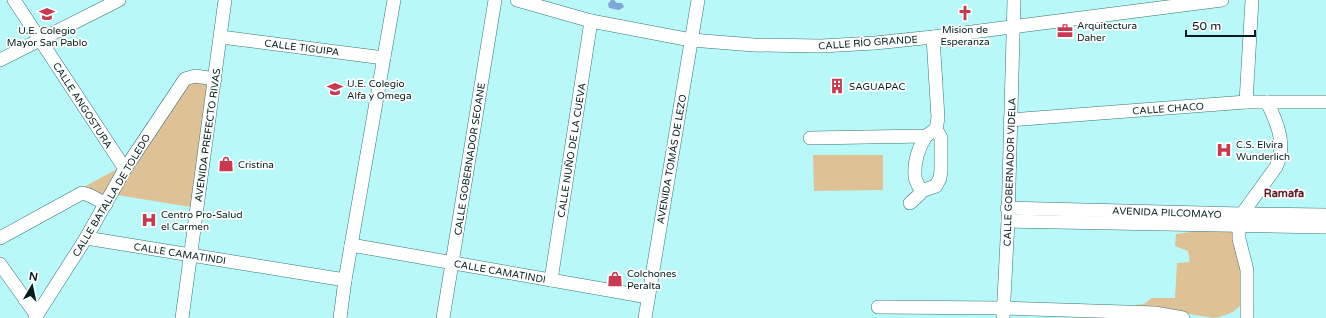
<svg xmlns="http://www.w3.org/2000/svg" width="1326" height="318" viewBox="0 0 1326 318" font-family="'Varela Round',sans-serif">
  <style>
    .green { fill: #dfc196 }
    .water { fill: #80a5d8 }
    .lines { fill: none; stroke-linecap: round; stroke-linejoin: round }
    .minor-casing { stroke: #377474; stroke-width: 14 }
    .minor { stroke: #fff; stroke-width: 13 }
    .labels { text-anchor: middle; stroke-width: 3.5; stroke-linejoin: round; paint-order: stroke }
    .poi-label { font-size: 10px; fill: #021b1b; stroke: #fff; text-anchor: start }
    .street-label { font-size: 10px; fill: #021b1b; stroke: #fff }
    .neighbourhood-label { font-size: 11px; font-weight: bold; fill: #5c1721; stroke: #fff }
  </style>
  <rect width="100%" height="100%" fill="#b9f8f8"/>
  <g class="green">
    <polygon points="189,82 207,83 207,85 191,207 117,195"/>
    <polygon points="813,155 883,155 883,190 814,191"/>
    <polygon points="117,169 118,171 103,196 82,188"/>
    <path d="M1198,231L1234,232C1238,249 1240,265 1242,282C1242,287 1244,293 1243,298C1242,311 1225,316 1214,318L1164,310L1137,308L1136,305L1144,304L1152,298H1175L1177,263L1190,262L1188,251L1175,246L1176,234Z"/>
  </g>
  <polygon class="water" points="611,0 614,0 617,3 622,3 624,7 619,10 609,8 608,4"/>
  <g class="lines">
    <defs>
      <g id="minor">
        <polyline points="14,0 125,169"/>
        <polyline points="517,0 591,21 691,40 754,45 821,46 875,43 933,37 1222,0"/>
        <polyline points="221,37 384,58"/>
        <polyline points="0,60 119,0"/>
        <polyline points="1246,102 1252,0"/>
        <polyline points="1010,120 1246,102 1326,102"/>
        <polyline points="810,138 926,136 936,129 938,118 933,37"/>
        <polyline points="921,191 936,186 940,178 941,170 941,138 936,129"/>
        <path d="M910,203L919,195L921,191C919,186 915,181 915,176C914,162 919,147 926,136"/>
        <polyline points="1007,208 1242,214 1326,215"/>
        <polyline points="1008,221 1326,227"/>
        <polyline points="0,238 82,193 89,195 106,204"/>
        <polyline points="86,238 345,280"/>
        <polyline points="351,245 648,297"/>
        <polyline points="0,264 37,316"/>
        <polyline points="551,280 591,21"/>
        <polyline points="878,307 1003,308 1155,313 1183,318"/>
        <polyline points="35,318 86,238 125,169 185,79 195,76 215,79"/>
        <polyline points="182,318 225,0"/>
        <polyline points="340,318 345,280 394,0"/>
        <polyline points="443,318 495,0"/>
        <polyline points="645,318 698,0"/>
        <polyline points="1003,318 1008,221 1014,0"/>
        <path d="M1247,318V270L1239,239V226L1242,214L1276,167C1287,145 1277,122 1267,102"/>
      </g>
    </defs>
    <use href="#minor" class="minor-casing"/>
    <use href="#minor" class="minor"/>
  </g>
  <defs>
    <symbol id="church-bare" viewBox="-9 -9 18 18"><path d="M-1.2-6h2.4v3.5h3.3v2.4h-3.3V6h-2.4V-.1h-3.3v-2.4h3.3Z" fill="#c9394f" stroke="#fff" stroke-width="2.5" paint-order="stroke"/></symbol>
    <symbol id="school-bare" viewBox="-9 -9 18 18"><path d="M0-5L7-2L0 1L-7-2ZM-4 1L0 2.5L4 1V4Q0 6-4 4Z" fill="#c9394f" stroke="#fff" stroke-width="2.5" paint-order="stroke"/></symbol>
    <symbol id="office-bare" viewBox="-9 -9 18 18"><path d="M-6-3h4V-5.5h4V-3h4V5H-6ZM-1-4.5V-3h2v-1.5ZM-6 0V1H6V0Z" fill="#c9394f" stroke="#fff" stroke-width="2.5" paint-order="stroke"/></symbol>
    <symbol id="building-bare" viewBox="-9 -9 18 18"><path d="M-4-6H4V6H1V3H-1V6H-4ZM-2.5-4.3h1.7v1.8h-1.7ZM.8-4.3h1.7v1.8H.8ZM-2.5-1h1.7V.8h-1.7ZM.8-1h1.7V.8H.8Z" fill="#c9394f" stroke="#fff" stroke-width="2.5" paint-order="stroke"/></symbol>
    <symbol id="hospital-bare" viewBox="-9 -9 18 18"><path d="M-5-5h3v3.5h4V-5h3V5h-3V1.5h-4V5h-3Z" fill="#c9394f" stroke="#fff" stroke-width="2.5" paint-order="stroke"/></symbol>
    <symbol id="shop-bare" viewBox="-9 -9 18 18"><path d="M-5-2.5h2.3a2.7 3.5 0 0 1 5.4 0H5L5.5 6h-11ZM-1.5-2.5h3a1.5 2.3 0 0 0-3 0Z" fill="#c9394f" stroke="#fff" stroke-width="2.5" paint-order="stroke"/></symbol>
  </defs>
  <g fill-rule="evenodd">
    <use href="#church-bare" x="954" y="2" width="22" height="22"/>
    <use href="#school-bare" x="36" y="3" width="22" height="22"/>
    <use href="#office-bare" x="1054" y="20" width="22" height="22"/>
    <use href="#building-bare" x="826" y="75" width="22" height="22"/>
    <use href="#school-bare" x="324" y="78" width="22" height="22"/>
    <use href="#hospital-bare" x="1213" y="139" width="22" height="22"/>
    <use href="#shop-bare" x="215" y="153" width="22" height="22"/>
    <use href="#hospital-bare" x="138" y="209" width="22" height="22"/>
    <use href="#shop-bare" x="604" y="268" width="22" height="22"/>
  </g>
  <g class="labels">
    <g class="poi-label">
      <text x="1077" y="29">Arquitectura<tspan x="1077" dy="12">Daher</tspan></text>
      <text x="965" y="33" text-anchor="middle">Mision de<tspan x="965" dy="12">Esperanza</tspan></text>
      <text x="47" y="34" text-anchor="middle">U.E. Colegio<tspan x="47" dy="12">Mayor San Pablo</tspan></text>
      <text x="347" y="87">U.E. Colegio<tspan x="347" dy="12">Alfa y Omega</tspan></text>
      <text x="849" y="90">SAGUAPAC</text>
      <text x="1236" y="148">C.S. Elvira<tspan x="1236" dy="12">Wunderlich</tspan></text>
      <text x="238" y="168">Cristina</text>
      <text x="161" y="218">Centro Pro-Salud<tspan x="161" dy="12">el Carmen</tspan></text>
      <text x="627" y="277">Colchones<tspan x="627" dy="12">Peralta</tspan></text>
    </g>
    <g class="street-label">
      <text transform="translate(868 42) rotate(-4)" y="4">CALLE RÍO GRANDE</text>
      <text transform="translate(302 47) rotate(7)" y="4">CALLE TIGUIPA</text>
      <text transform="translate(83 105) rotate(57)" y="4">CALLE ANGOSTURA</text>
      <text transform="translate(1168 108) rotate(-4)" y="4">CALLE CHACO</text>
      <text transform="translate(207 135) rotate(-82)" y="4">AVENIDA PREFECTO RIVAS</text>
      <text transform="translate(571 150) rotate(-81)" y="4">CALLE NUÑO DE LA CUEVA</text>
      <text transform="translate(469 159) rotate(-81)" y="4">CALLE GOBERNADOR SEOANE</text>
      <text transform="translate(671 159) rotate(-80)" y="4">AVENIDA TOMÁS DE LEZO</text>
      <text transform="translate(1009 172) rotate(-88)" y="4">CALLE GOBERNADOR VIDELA</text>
      <text transform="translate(111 195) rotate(-59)" y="4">CALLE BATALLA DE TOLEDO</text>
      <text transform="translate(1167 212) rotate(2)" y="4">AVENIDA PILCOMAYO</text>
      <text transform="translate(180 253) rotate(9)" y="4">CALLE CAMATINDI</text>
      <text transform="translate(500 271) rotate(10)" y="4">CALLE CAMATINDI</text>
    </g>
    <g class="neighbourhood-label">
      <text x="1284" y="197">Ramafa</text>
    </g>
  </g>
  <g transform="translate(32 286) rotate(9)" stroke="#ffffff" stroke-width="3" paint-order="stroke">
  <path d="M0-3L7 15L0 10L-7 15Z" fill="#021b1b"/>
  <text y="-6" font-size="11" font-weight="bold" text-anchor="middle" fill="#021b1b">N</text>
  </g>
  <path d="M1186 30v6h69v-6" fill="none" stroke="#021b1b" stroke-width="2"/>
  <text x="1192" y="30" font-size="12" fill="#021b1b" stroke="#ffffff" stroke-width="3" paint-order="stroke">50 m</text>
</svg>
